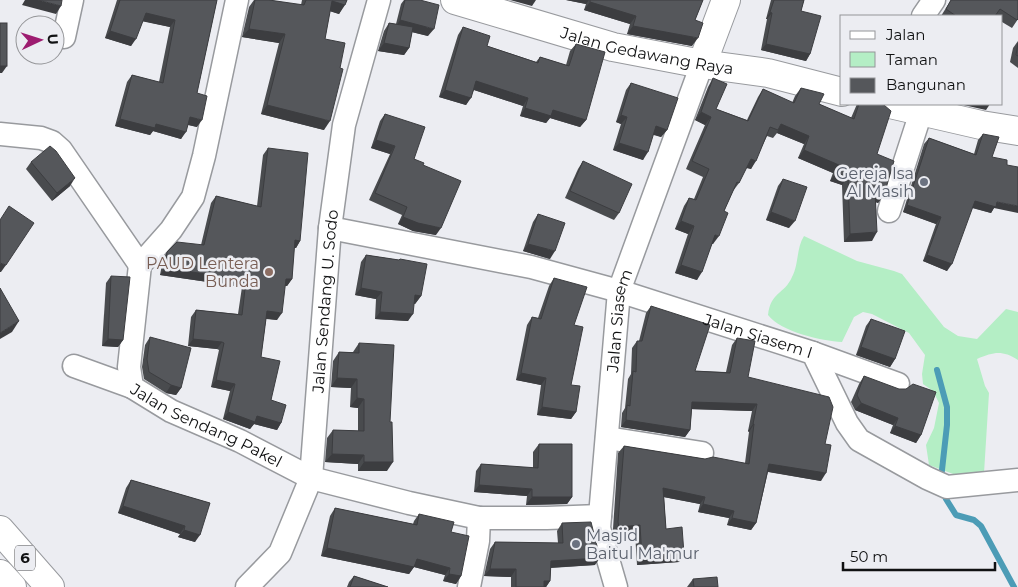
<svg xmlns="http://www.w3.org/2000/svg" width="1018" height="587" viewBox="0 0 1018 587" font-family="Montserrat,sans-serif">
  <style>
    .green { fill: #b4eec5 }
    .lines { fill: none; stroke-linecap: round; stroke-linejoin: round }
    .stream { stroke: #4c9cb6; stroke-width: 6 }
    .minor-casing { stroke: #989a9e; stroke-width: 25 }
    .tertiary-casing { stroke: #989a9e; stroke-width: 30 }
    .motorway-casing { stroke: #989a9e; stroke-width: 30 }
    .minor { stroke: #fff; stroke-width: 22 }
    .tertiary { stroke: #fff; stroke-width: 28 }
    .motorway { stroke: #fff; stroke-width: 28 }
    .wall { fill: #494b4e }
    .shaded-wall { fill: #3c3d40 }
    .building { fill: #55575b; stroke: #3c3d40 }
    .worship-dot { fill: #6b7280; stroke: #ecedf2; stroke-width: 2 }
    .education-dot { fill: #8d6e63; stroke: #ecedf2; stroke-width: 2 }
    .labels { text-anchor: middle; stroke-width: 5; stroke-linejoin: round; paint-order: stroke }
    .shield { fill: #ecedf2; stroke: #525355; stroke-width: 1 }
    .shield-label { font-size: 15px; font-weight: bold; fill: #101112 }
    .street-label { font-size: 16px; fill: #101112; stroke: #ecedf2 }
    .worship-label { font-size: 16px; fill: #5b616d; stroke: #ecedf2; text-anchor: end }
    .education-label { font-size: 16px; fill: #785e54; stroke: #ecedf2; text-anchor: end }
  </style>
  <rect width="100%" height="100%" fill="#ecedf2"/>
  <path class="green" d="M804,236L857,261L894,271L902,274L944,327L958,336L977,339L1006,309L1018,312V360C1002,350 994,352 977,359L985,386L989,393L984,473L964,478L929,465L926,445L934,428L939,403L933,391L923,384L922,374L925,355L909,333L872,314L863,312L854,317L842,342C822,341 781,332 768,315C771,291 784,295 792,277C799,264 796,249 804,236Z"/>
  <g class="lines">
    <g class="stream">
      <polyline points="937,370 947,407 947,425 941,479"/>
      <polyline points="943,491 946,499 956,515 974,520 981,526 1014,587"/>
    </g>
    <defs>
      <g id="minor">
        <path id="s1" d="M237,0L204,156L193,197L171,230L140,265L129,367L132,387L171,411L240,441L311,478L409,503L479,518H547L600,516"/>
        <polyline points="923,16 934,0"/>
        <polyline points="64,37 72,0"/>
        <polyline points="0,134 41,138 52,142 61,150 140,265"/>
        <polyline points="889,211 921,112"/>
        <path id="s2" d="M330,228L531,267L619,291L813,353L847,423L859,440L927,478L947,487L1018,480"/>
        <polyline points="813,353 898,384"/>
        <polyline points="74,366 132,387"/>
        <polyline points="607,438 702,453"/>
        <path id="s3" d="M247,587L280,553L311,478L330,228L344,125L379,0"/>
        <polyline points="469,587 478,541 479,518"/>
        <path id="s4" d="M616,587L599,528L619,291L702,64"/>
      </g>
      <g id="tertiary">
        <path id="s5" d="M455,0L613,47L702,64L768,73L842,92"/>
        <polyline points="702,64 726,0"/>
        <polyline points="890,104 981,125 1018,131"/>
      </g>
      <g id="motorway">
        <polyline points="0,530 50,587"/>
        <polyline points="0,574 12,587"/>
      </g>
    </defs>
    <use href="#minor" class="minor-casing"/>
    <use href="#tertiary" class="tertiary-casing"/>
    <use href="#motorway" class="motorway-casing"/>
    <use href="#minor" class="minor"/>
    <use href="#tertiary" class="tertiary"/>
    <use href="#motorway" class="motorway"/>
  </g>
  <g class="wall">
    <polygon points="117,0 217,0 197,93 197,127 188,125 181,139 153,131 150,135 115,126 127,82 132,75 159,82 170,27 143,21 131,46 105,38"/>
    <polygon points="254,0 269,0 301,5 302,0 347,0 339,14 330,11 325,39 324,130 261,114 279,43 242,37 249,7"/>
    <polygon points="404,0 420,0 428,36 412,32 409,48 404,55 378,51 384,31 389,23 396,24 401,4"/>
    <polygon points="566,0 703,0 695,20 692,46 627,34 630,24 584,10 586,4"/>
    <polygon points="771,0 804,0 801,11 810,54 806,61 761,50 767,19 766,19"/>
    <polygon points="951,0 1018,0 1018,19 1012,28 1002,22 1002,16 941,16"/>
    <polygon points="463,27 487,46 536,62 540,57 566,65 570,51 576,44 586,120 580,127 550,118 546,123 520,116 523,106 474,90 466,105 439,97 458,35"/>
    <polygon points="1018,41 1018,68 1010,62 1013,48"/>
    <polygon points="713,78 716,109 747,120 758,97 763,89 792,103 795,96 801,88 819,104 851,118 857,104 880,104 877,154 884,195 878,203 876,202 872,241 844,242 842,185 830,181 833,173 798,158 804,144 777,133 773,138 767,136 751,169 746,168 739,183 733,191 724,211 713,244 712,244 697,280 675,273 688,234 675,229 684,206 689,198 694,199 703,177 686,169 705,125 695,120 708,87"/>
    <polygon points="631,83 667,130 661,137 653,134 643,160 613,150 621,124 616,122 626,90"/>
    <polygon points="385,114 414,159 423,165 436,235 413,231 398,224 402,215 369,200 390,154 371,148 380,121"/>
    <polygon points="983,134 992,157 994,208 991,213 972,208 947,271 923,261 936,224 903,212 924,144 929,138 974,154 978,140"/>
    <polygon points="268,148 300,241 296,248 294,248 292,279 287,286 285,286 277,320 266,319 261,357 271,400 281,423 277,430 254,424 250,429 223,419 230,391 211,387 219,350 217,349 188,346 191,317 196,310 238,314 242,287 160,275 163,259 167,252 201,245 211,203 216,196 257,206 263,155"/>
    <polygon points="583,161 619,213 614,220 565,198 578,169"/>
    <polygon points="31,162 70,186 52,201 26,169"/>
    <polygon points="783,179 789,228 766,220 778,186"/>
    <polygon points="538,214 550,259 523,251 533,222"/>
    <polygon points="366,255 399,260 400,259 421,296 415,304 414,303 408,321 375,319 376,299 355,295 361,262"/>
    <polygon points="111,276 123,340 118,347 102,346 106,283"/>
    <polygon points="554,278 574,325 571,385 576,412 571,419 537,415 541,385 516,380 527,325 532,317 538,318 549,286"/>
    <polygon points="651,306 695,371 726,372 732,345 737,338 748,377 825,444 821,481 768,472 756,523 751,530 727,525 729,518 698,512 700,504 664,497 666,529 684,554 679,562 637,565 635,533 614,534 613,529 618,453 624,446 705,459 745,463 749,432 748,431 752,411 692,409 690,430 685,437 621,427 622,413 625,408 628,379 631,374 632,348 637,341 639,341 646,313"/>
    <polygon points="871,319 895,359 890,367 856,355 866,326"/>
    <polygon points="150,337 181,388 176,395 166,393 144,379 142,367 145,345"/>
    <polygon points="359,343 387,471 358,471 358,464 325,462 327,438 333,430 358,431 358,408 350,407 351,388 331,387 333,361 339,352 353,352"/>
    <polygon points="864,376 921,435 916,443 890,433 893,425 855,410 851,402 859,384"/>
    <polygon points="539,444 572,497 567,504 526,505 527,496 474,492 476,471 481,464 533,468 533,452"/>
    <polygon points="131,480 210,503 195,542 178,537 180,534 118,513 126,488"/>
    <polygon points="335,508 413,524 414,521 419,514 451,532 461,576 456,584 443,581 445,575 414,567 409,574 321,556 330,516"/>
    <polygon points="562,523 595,565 551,568 550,581 546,587 511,587 511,577 484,576 490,549 495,542 558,543 557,531"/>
    <polygon points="354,576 388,587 347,587 349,582"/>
    <polygon points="693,579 718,587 687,587"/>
  </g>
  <g class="shaded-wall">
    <polygon points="25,0 38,0 61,6 56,14 22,5"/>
    <polygon points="510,0 536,0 532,6"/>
    <polygon points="566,0 589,0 586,4"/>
    <polygon points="332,1 345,5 339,14 326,10"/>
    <polygon points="590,2 636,16 630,24 584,10"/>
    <polygon points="770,12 772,13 767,19 766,19"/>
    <polygon points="146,13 175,20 170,27 141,21"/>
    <polygon points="400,20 434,29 428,36 395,28"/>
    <polygon points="633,26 698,38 692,46 627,34"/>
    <polygon points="249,29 285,34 279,43 242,37"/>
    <polygon points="110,31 136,39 131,46 105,38"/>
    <polygon points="384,43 409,48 404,55 378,51"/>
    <polygon points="766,44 810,54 806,61 761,50"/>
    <polygon points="0,66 7,66 2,73 0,73"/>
    <polygon points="476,81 528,98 523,106 471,89"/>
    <polygon points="445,90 471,98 466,105 439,97"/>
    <polygon points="959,104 990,104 986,110"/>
    <polygon points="267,105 330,121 324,130 261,114"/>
    <polygon points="525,108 553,110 586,120 580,127 550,118 546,123 520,116"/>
    <polygon points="701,112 711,117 705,125 695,120"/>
    <polygon points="621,115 627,117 621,124 616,122"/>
    <polygon points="190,117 202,120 197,127 185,124"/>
    <polygon points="120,119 156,124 186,132 181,139 153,131 150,135 115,126"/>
    <polygon points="781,124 809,136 804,144 777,133"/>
    <polygon points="656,126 667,130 661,137 650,134"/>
    <polygon points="376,140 395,146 390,154 371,148"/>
    <polygon points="619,143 648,152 643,160 613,150"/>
    <polygon points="804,150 839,165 833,173 798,158"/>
    <polygon points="751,159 756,161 751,169 745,167"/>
    <polygon points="836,173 848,177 842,185 830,181"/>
    <polygon points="75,178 70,186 52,201 57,193"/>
    <polygon points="875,192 884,195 878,203 869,200"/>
    <polygon points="975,201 997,202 1018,206 1018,213 994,208 991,213 970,207"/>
    <polygon points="907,205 941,217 936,224 903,212"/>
    <polygon points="771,212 795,221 789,228 766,220"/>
    <polygon points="403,217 441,228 436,235 413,231 398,224"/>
    <polygon points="681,221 694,226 688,234 675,229"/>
    <polygon points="877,232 872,241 844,242 850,234"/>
    <polygon points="715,235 719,236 713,244 710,243"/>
    <polygon points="295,240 300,241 296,248 290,247"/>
    <polygon points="528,244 555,251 550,259 523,251"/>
    <polygon points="927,255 952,264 947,271 923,261"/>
    <polygon points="0,263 6,265 1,272 0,272"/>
    <polygon points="681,265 702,272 697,280 675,273"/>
    <polygon points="165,268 246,280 242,287 160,275"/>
    <polygon points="286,279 292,279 287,286 281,286"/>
    <polygon points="361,288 382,292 376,299 355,295"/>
    <polygon points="415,295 421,296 415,304 409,303"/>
    <polygon points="267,311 282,313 277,320 262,318"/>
    <polygon points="380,312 413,314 408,321 375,319"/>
    <polygon points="19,321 12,332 0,339 0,333"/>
    <polygon points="108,339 123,340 118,347 102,346"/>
    <polygon points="193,339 222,342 217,349 188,346"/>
    <polygon points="861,347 895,359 890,367 856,355"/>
    <polygon points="521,373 546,378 541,385 516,380"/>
    <polygon points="337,378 357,379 351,388 331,387"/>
    <polygon points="216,380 235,384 230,391 211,387"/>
    <polygon points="171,385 181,388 176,395 166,393"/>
    <polygon points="357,398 364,399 358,408 350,407"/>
    <polygon points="692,402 757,404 752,411 687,409"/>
    <polygon points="861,403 898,418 893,425 855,410"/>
    <polygon points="542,407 576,412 571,419 537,415"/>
    <polygon points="228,412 257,416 281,423 277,430 254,424 250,429 223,419"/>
    <polygon points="626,420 690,430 685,437 621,427"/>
    <polygon points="753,424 754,424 749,432 748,431"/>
    <polygon points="895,426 921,435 916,443 890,433"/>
    <polygon points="332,454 364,455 358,464 325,462"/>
    <polygon points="364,462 393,462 387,471 358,471"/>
    <polygon points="769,464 826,473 821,481 764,471"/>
    <polygon points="479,485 532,489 527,496 474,492"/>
    <polygon points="663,488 705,497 700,504 658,496"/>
    <polygon points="532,497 572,497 567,504 526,505"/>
    <polygon points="703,504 734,511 729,518 698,512"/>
    <polygon points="123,506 185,526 180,534 118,513"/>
    <polygon points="732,518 756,523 751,530 727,525"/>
    <polygon points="640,525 635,533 614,534 619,527"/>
    <polygon points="184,530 200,535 195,542 178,537"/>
    <polygon points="327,548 417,559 450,568 445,575 414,567 409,574 321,556"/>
    <polygon points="684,554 679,562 637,565 642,558"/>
    <polygon points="600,558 595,565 545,568 551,561"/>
    <polygon points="490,569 516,569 511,577 484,576"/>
    <polygon points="449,574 461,576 456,584 443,581"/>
    <polygon points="544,581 550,581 546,587 539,587"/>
  </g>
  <g class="building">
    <polygon points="38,0 62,0 61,6"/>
    <polygon points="120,0 217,0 197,93 207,96 202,120 190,117 186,132 156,124 155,128 120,119 132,75 163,83 175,20 146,13 136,39 110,31"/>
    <polygon points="255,0 269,0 304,5 306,0 347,0 345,5 332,1 325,39 345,43 340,68 343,69 330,121 267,105 285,34 249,29"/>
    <polygon points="405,0 420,0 439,5 434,29 400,20"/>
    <polygon points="590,0 703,0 695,20 703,23 698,38 633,26 636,16 590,2"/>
    <polygon points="774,0 804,0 801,11 821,16 810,54 766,44 772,13 770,12"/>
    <polygon points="951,0 1018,0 1018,19 1017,20 1000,9 995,16 964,16 963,15 962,16 956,16 946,9"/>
    <rect x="0" y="23" width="7" height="43"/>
    <polygon points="389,23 413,27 409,48 384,43"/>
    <polygon points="463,27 490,36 487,46 538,63 540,57 569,66 576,44 605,52 586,120 553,110 551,116 525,108 528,98 476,81 471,98 445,90"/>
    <polygon points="1018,43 1018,56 1016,55"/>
    <polygon points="713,78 727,84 716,109 748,121 763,89 794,103 801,88 821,93 824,94 819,104 854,119 859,104 880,104 884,105 891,111 877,154 894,161 884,195 875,192 877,232 850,234 848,177 836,173 839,165 804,150 809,136 781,124 778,130 770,127 756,161 751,159 739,183 737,182 724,211 728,213 719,236 715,235 702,272 681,265 694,226 681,221 689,198 696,200 709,169 692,161 711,117 701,112"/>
    <polygon points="631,83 678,98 667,130 656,126 648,152 619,143 627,117 621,115"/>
    <polygon points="385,114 425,127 414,159 424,163 423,165 461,181 441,228 418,223 403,217 407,207 375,193 395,146 376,140"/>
    <polygon points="983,134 999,137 992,157 1007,160 1007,165 1018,167 1018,206 997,202 996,207 975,201 952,264 927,255 941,217 907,205 929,138 976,155"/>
    <polygon points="50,146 56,151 75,178 57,193 31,162"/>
    <polygon points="268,148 308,153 300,241 295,240 292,279 286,279 282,313 267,311 261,357 280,361 271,400 286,405 281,423 257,416 255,422 228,412 235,384 216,380 224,343 222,342 193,339 196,310 242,315 246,280 165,268 167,252 177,242 204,245 216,196 261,207"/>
    <polygon points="583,161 632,184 619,213 570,191"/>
    <polygon points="783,179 807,187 795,221 771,212"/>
    <polygon points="9,206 34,223 6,265 0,263 0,220"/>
    <polygon points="538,214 565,223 555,251 528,244"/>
    <polygon points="366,255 399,260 400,259 427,264 421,296 415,295 413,314 380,312 382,292 361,288"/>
    <polygon points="111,276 130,277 123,340 108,339"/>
    <polygon points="554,278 587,287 574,325 583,327 571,385 580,386 576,412 542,407 546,378 521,373 532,317 541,319"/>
    <polygon points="0,288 19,321 0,333"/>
    <polygon points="651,306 710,325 695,371 730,373 737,338 755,341 748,377 829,397 833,407 825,444 831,445 826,473 769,464 756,523 732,518 734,511 703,504 705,497 663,488 666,529 682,527 684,554 642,558 640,525 619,527 618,522 624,446 705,459 713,457 749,464 754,424 753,424 757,404 692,402 690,430 626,420 627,405 630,406 633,371 636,372 637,341 642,341"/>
    <polygon points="871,319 905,331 895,359 861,347"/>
    <polygon points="150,337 191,348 181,388 171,385 149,372 147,359"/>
    <polygon points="359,343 394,345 390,422 392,422 393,462 364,462 364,455 332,454 333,430 364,431 364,399 357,398 357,379 337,378 339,352 359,353"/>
    <polygon points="864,376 899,389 906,389 913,384 936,392 921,435 895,426 898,418 861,403 857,395"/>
    <polygon points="539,444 572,444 572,497 532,497 532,489 479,485 481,464 538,468"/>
    <polygon points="131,480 210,503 200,535 184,530 185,526 123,506"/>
    <polygon points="335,508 417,525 419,514 454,522 451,532 469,536 461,576 449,574 450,568 417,559 414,567 327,548"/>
    <polygon points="591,522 600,558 551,561 550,581 544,581 544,587 516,587 516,569 490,569 495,542 563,543 562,523"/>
    <polygon points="354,576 388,587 350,587"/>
    <polygon points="717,577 718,587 694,587 693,579"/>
  </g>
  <g class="worship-dot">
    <circle cx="924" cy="182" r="5"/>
    <circle cx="576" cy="544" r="5"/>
  </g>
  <circle class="education-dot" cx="269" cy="272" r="5"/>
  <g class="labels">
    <rect class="shield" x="15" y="545.5" width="20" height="25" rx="4"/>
    <g class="shield-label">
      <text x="25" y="563">6</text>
    </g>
    <g class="street-label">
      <text dy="6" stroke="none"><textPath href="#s5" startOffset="199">Jalan Gedawang Raya</textPath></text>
      <text dy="6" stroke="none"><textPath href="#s3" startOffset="306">Jalan Sendang U. Sodo</textPath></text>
      <text dy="6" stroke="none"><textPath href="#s4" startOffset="270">Jalan Siasem</textPath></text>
      <text dy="6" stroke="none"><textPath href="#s2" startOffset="442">Jalan Siasem I</textPath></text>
      <text dy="6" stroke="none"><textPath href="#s1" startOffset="495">Jalan Sendang Pakel</textPath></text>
    </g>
    <g class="worship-label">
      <text x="914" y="179">Gereja Isa<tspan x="914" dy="18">Al Masih</tspan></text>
      <text x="586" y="541" text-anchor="start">Masjid<tspan x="586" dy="18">Baitul Ma'mur</tspan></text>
    </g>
    <g class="education-label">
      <text x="259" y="269">PAUD Lentera<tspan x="259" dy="18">Bunda</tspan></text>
    </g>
  </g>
  <rect x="840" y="15" width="162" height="90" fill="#ecedf2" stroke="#949598"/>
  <rect x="850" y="31" width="25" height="8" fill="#ffffff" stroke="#949598"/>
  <text x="886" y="40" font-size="15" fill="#101112">Jalan</text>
  <rect x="850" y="52" width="25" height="15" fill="#b4eec5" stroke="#949598"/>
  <text x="886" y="65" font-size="15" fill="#101112">Taman</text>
  <rect x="850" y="78" width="25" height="15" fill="#55575b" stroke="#949598"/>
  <text x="886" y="90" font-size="15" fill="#101112">Bangunan</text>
  <g transform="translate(40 40) rotate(86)"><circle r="24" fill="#ecedf2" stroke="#949598"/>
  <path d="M0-4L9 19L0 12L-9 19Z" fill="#9d1c70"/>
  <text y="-8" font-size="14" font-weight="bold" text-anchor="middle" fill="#101112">U</text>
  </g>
  <path d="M843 562v8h152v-8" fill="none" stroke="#101112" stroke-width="2.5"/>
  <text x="850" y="562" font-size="15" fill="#101112" stroke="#ecedf2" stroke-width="4" paint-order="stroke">50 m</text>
</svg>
